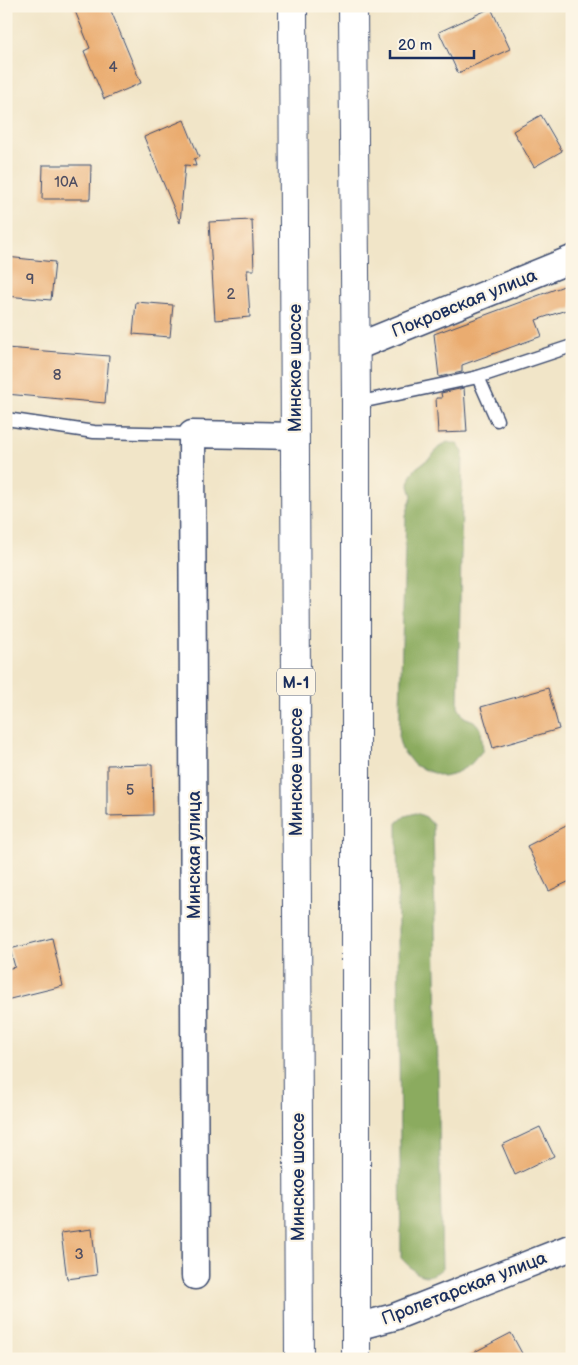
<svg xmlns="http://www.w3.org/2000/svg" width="578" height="1365" viewBox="0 0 578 1365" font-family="'Balsamiq Sans',sans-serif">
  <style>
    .forest { fill: #8bab5f; stroke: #536d5e }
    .building { fill: #eaac6f }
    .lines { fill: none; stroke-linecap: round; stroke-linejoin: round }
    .service-casing { stroke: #3b4a6e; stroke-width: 15 }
    .minor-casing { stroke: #3b4a6e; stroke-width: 29 }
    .trunk-casing { stroke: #3b4a6e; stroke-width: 30 }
    .service { stroke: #fff; stroke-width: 12 }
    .minor { stroke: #fff; stroke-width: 26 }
    .trunk { stroke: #fff; stroke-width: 28 }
    .labels { text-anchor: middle; stroke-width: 4.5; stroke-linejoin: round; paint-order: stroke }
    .number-label { font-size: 15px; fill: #4f4e62 }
    .shield { fill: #fcf5e5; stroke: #5e6a86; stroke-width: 1 }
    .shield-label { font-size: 16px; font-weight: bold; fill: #1b2f5e }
    .street-label { font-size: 18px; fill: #1b2f5e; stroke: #fcf5e5 }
  </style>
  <rect width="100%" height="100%" fill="#fcf5e5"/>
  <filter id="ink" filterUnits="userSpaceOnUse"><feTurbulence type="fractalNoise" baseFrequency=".02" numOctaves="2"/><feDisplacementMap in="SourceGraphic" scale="10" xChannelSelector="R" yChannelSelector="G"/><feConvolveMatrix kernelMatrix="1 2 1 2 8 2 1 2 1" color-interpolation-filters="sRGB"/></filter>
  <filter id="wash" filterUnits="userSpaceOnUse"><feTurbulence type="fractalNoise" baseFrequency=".0096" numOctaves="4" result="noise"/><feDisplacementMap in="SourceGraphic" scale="20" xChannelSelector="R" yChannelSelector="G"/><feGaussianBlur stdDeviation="1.12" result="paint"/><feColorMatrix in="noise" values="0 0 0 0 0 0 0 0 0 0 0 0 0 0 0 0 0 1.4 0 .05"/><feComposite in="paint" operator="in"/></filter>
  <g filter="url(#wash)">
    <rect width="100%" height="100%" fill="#f1e5c8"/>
    <g class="forest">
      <polygon points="447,442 457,444 463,452 458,707 464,717 474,721 481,729 483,750 470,765 452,775 443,777 414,765 402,750 399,740 406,515 412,496 409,486 410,477 416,468 432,456 438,448"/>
      <path d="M416,813L426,817L433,825L442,1269C423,1284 415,1272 401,1258L397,823L405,816Z"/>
    </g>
    <g id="blocks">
      <g class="building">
        <polygon points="73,6 109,6 141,83 104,99 84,51 90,48"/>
        <polygon points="491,8 510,49 458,73 439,32"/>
        <polygon points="541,115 562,151 534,167 513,131"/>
        <polygon points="184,120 199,157 194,159 196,166 185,165 180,223 144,137"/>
        <polygon points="43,165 91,165 90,199 42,199"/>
        <polygon points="252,220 254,270 247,270 250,317 215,320 209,222"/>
        <polygon points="6,257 55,262 51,300 6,296"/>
        <polygon points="572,283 572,308 536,320 542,336 462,365 462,372 439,377 434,334"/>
        <polygon points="136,302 173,305 170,337 133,334"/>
        <polygon points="6,348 109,356 105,403 6,394"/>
        <polygon points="464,388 467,432 438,433 436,398 442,398 441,393"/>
        <polygon points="548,688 559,729 493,748 481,707"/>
        <polygon points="152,764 153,815 107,816 107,765"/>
        <polygon points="572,823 572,880 549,891 527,846"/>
        <polygon points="52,938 63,986 6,1000 6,969 15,967 10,949"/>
        <polygon points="540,1127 554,1156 515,1175 502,1145"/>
        <polygon points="92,1229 97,1275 67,1279 61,1233"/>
        <polygon points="511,1333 525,1359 461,1359"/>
      </g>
    </g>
  </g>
  <g filter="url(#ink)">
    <use href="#blocks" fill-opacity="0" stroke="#3b4a6e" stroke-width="1"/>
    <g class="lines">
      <defs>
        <g id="service">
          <polyline points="478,377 497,420"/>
          <polyline points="356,403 478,377 572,346"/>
          <polyline points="6,419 94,432 192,434"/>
        </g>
        <g id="minor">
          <polyline points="356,347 572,259"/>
          <polyline points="195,1276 192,434 295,436"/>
          <polyline points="356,1327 394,1317 572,1247"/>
        </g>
        <g id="trunk">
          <polyline points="293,6 299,1359"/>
          <polyline points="353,6 356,403 356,1359"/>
        </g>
      </defs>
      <use href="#service" class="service-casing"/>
      <use href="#minor" class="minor-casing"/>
      <use href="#trunk" class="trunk-casing"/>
      <use href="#service" class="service"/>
      <use href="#minor" class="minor"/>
      <use href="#trunk" class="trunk"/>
    </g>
  </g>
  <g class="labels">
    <g class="number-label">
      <text x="113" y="72">4</text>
      <text x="66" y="187">10А</text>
      <text x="30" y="284">9</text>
      <text x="231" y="299">2</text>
      <text x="57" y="380">8</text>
      <text x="130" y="795">5</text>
      <text x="79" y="1259">3</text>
    </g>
    <rect class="shield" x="277" y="668.5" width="38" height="27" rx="4"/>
    <g class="shield-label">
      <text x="296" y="688">М-1</text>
    </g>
    <g class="street-label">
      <text transform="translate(464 303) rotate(-22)" y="6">Покровская улица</text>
      <text transform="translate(295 368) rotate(-90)" y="6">Минское шоссе</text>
      <text transform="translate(296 772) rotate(-90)" y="6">Минское шоссе</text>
      <text transform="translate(194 855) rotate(-90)" y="6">Минская улица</text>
      <text transform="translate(298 1177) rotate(-90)" y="6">Минское шоссе</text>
      <text transform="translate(464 1288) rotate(-21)" y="6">Пролетарская улица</text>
    </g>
  </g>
  <rect width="578" height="1365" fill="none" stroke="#fcf5e5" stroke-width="25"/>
  <path d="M390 50v8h84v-8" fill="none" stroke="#1b2f5e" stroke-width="2.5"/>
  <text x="398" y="50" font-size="15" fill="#1b2f5e" stroke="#fcf5e5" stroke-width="4" paint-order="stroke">20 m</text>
</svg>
